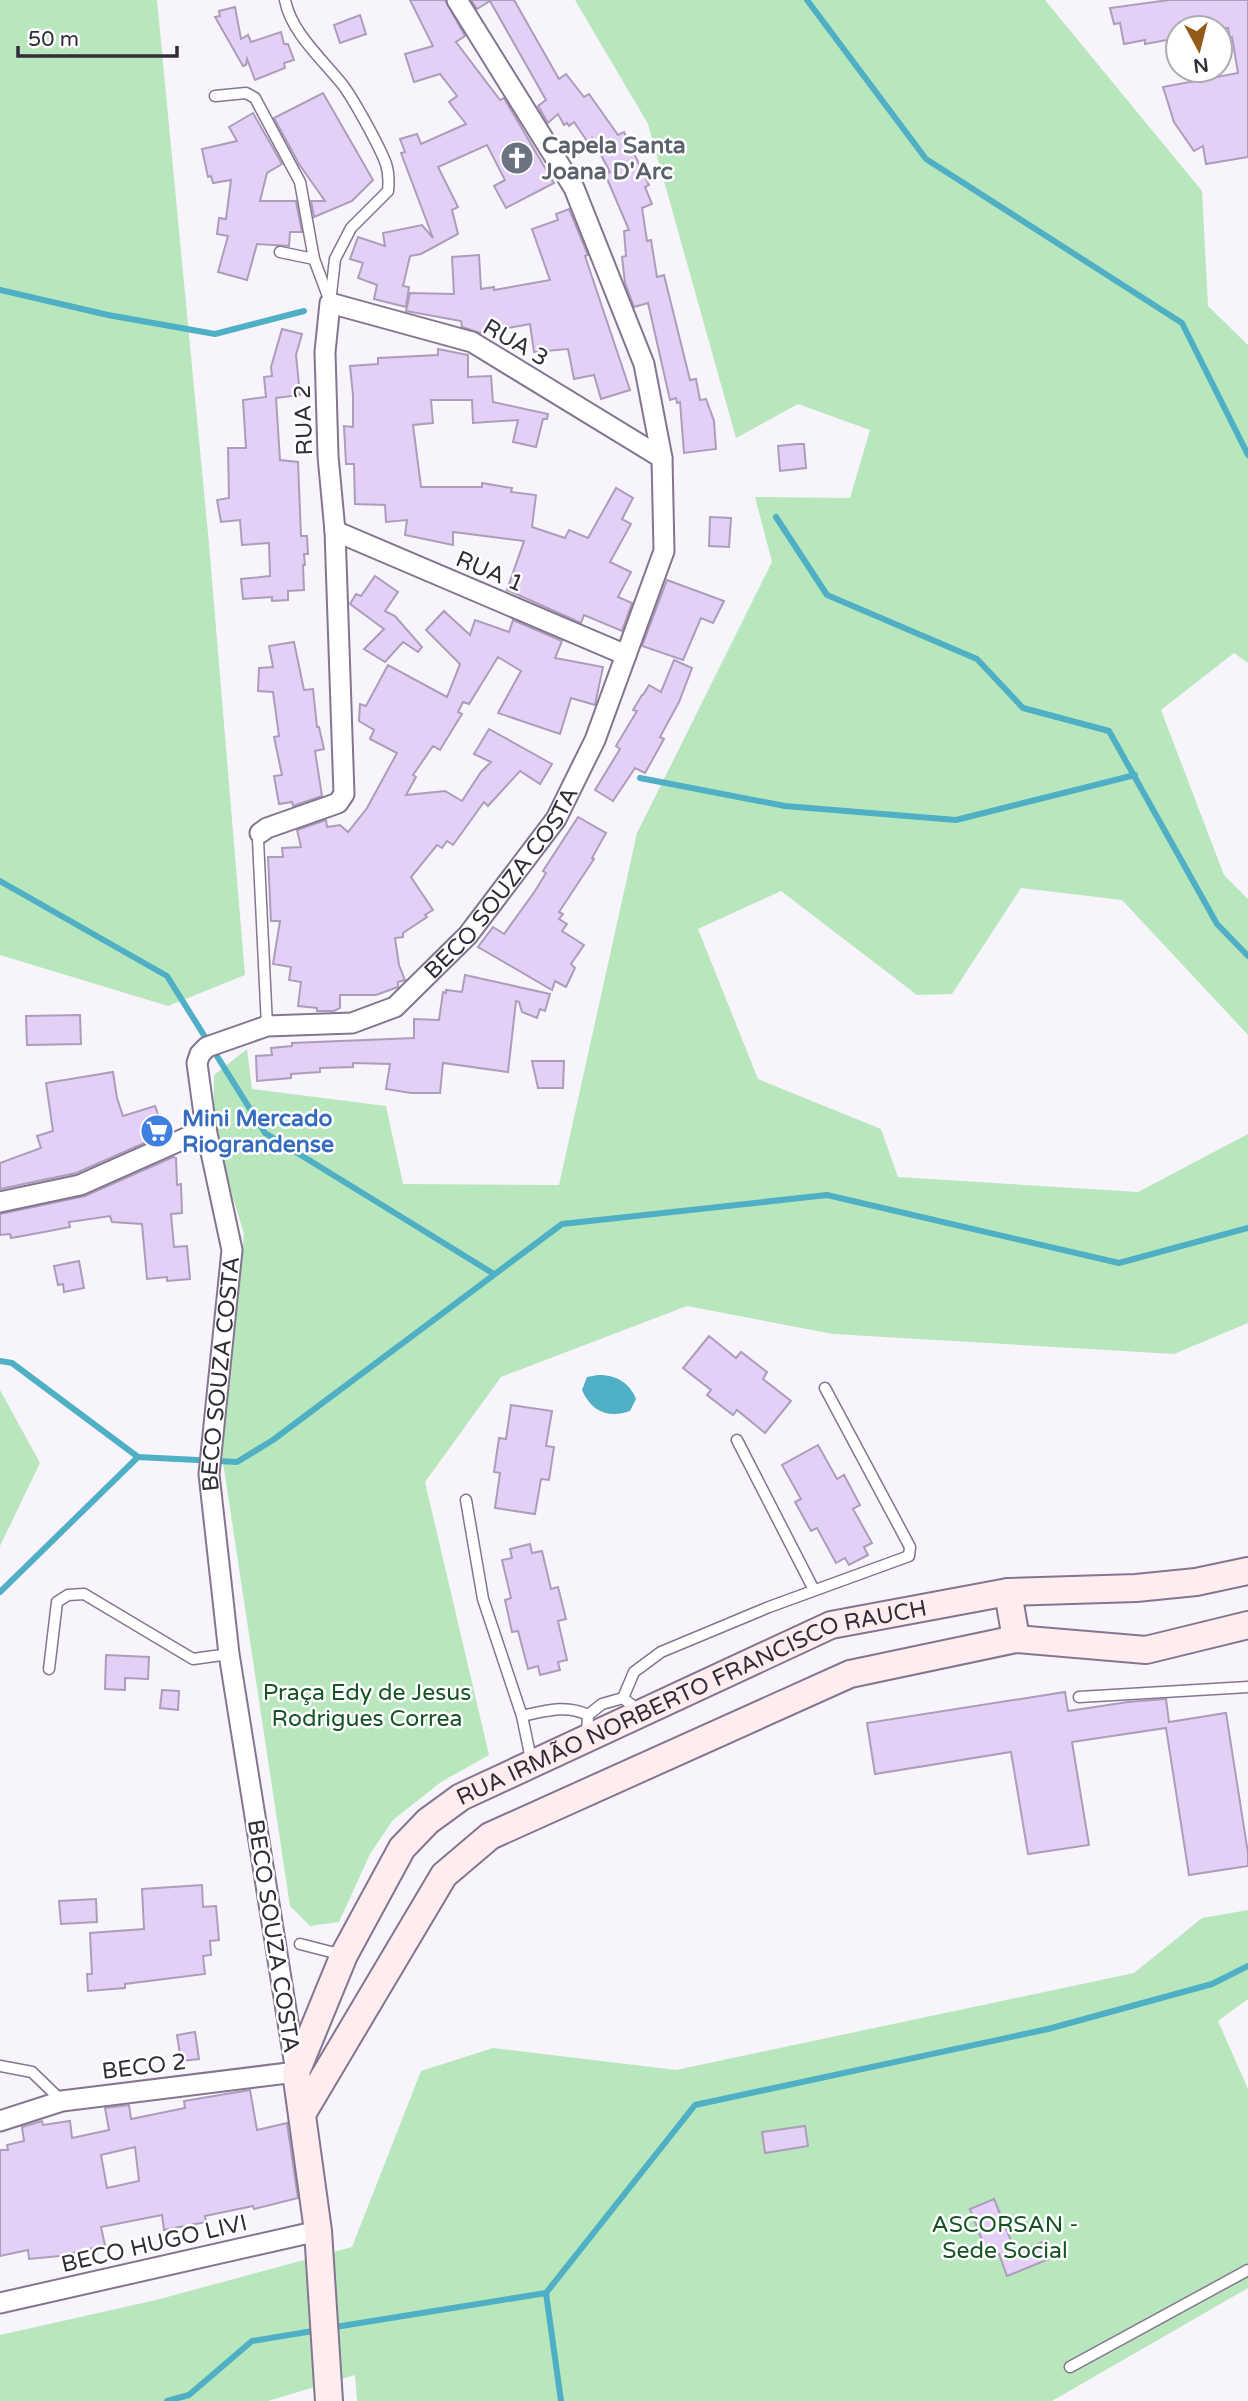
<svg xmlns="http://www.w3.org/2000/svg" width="1248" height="2401" viewBox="0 0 1248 2401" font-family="'Varela Round',sans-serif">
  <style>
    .green { fill: #b9e7bd }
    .water { fill: #4fafc4 }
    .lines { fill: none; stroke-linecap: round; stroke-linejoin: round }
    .stream { stroke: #4fafc4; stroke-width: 6 }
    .building { fill: #e4cff6; stroke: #ac9dba; stroke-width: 2; fill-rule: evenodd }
    .lane-casing { stroke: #847590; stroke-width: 13 }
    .street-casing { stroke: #847590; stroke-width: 23 }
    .secondary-casing { stroke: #847590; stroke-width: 30 }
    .lane { stroke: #fff; stroke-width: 10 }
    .street { stroke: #fff; stroke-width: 19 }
    .secondary { stroke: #feedee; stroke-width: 26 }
    .labels { text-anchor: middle; stroke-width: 5; stroke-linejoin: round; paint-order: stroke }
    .worship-label { font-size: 23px; font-weight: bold; fill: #5b616d; stroke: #fff; text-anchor: start }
    .street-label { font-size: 23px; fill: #322c38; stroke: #fff }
    .shop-label { font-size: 23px; font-weight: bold; fill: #366cbe; stroke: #fff; text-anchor: start }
    .park-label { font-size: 23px; fill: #165324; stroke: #fff }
  </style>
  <rect width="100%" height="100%" fill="#f8f4fb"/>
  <g class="green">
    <polygon points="0,0 157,0 209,544 245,975 168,1006 0,955"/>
    <polygon points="575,0 1045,0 1202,191 1208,306 1248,345 1248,663 1234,653 1161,710 1224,875 1248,899 1248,1035 1122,900 1021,888 952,994 917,995 781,891 698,929 758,1079 881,1129 898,1177 1138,1192 1248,1134 1248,1323 1174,1354 833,1334 687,1306 501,1377 425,1482 489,1755 441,1782 393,1820 370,1854 339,1922 310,1926 290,1906 221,1449 244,1234 213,1132 214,1075 247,1049 252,1089 386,1106 403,1184 559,1185 637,833 772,562 755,497 850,498 870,430 798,404 736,438 648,124"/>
    <polygon points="0,1390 40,1463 0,1546"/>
    <polygon points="1248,1910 1248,1999 1218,2021 1248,2089 1248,2288 1052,2401 357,2401 355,2375 268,2401 0,2401 0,2335 156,2300 352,2247 421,2071 493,2048 676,2070 1134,1973 1202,1918"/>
  </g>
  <path class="water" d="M598,1375C616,1375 629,1382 636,1399L630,1411C608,1419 591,1411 582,1390L587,1377Z"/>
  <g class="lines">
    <g class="stream">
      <polyline points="807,0 926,159 1182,323 1248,455"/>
      <polyline points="0,290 108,315 215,334 304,311"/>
      <polyline points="776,517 827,595 977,659 1023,708 1109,731 1217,924 1248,956"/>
      <polyline points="640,778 785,806 956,820 1135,775"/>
      <polyline points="0,881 167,976 265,1133 494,1274"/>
      <polyline points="0,1361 12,1363 138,1457 237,1462 273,1440 562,1224 827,1195 1119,1263 1248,1228"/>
      <polyline points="0,1592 138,1457"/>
      <polyline points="546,2293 561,2401"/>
      <polyline points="329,2328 546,2293 695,2105 1048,2029 1212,1984 1248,1966"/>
      <polyline points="167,2401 189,2395 252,2341 319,2330"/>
    </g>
  </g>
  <g class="building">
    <polygon points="410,0 445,0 465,36 456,42 500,100 504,98 554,183 506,208 494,186 505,180 487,145 438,167 458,207 452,210 458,234 421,254 410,256 403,286 409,287 406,307 374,299 377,285 358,278 363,263 350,259 358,237 385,246 383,233 422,225 433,238 401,153 405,152 400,139 417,134 421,144 466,124 449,102 457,96 440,74 414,82 405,54 433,46"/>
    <polygon points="471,0 514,0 559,79 566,74 584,97 589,94 618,135 624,132 649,185 645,187 652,204 642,208 647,241 651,240 657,277 664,275 690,380 696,379 700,400 706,399 714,421 716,449 684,453 680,402 677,403 676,398 670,400 648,303 634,307 625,283 622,257 626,256 624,231 629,230 605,174 610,172 592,138 587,141 574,122 569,126 567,123 564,125 558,114 548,123 538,106 546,100 490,1 477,9"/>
    <polygon points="1169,0 1248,0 1248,157 1206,164 1203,146 1194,151 1174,122 1163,87 1238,73 1232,37 1230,38 1228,28 1178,28 1178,38 1145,44 1145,40 1124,44 1120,23 1114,24 1110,8"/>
    <polygon points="235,7 241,39 248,35 251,42 281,32 284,44 288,44 294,60 284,63 285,68 255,80 247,59 246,65 243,66 215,17 220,16 219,11"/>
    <polygon points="360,15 366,34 340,43 334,25"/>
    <polygon points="323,93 373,180 352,201 314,217 311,201 325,201 299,164 274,118"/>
    <polygon points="253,113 282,164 267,173 260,201 296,201 302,232 290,232 289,246 257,244 247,280 218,272 228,236 217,234 219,218 226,219 231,180 213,183 211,176 208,177 202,149 237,141 229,127"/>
    <polygon points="569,209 588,255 585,256 630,390 601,399 594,375 574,379 568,349 534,352 530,324 480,333 462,327 461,321 406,311 410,293 454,294 452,257 479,255 481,289 494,287 494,290 550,280 532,229 558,220 556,214"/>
    <polygon points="282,329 302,334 296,355 300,395 276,398 280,460 298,462 301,536 307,536 308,554 304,554 305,565 303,565 304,590 288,591 288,600 272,601 272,597 243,599 241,579 270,576 269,543 242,545 240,520 221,522 217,500 229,498 228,448 246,448 243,400 266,397 264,377 272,376 271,367"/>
    <polygon points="438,349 468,355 468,377 491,376 493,402 548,414 547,419 543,419 536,447 513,442 518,420 473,423 472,400 431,400 433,423 413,425 421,487 482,487 482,483 512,488 511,492 536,495 532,527 565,538 569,530 588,538 616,488 633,498 622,519 631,524 610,562 631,572 618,597 632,603 622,631 584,615 581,623 507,590 524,541 453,532 453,545 405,535 407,520 386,522 385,505 355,504 354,464 346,464 344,426 353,427 353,395 350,366 378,364 378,358 438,355"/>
    <polygon points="797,444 804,444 806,468 780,471 778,446"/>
    <polygon points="710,517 731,518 729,547 709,546"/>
    <polygon points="375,576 398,592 385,611 395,616 422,647 418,652 403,642 385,662 364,649 384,629 350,604 356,594 361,596"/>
    <polygon points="667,580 724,601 713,623 701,618 683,660 642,646"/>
    <polygon points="444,611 470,635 475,620 509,632 513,620 562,641 555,658 603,667 595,705 571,698 560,734 498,713 521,671 498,657 469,704 463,702 458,712 462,714 440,750 433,746 413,775 416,777 406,795 445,791 462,801 481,772 491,762 474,754 489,729 552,764 540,784 520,771 488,806 484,802 453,845 447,841 442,848 437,845 411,877 433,910 425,915 427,917 403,933 403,937 395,938 399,965 405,980 398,982 398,987 376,995 340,995 340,1008 334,1011 317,1011 317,1008 298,1006 301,982 289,980 291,967 273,964 280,921 271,921 268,857 283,857 282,848 301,847 297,830 326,820 327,827 340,825 348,832 367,808 397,753 370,739 374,730 359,721 360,704 366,706 388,665 447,697 460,664 426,630"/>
    <polygon points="294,642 304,690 313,689 317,727 319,727 324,749 315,751 322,796 293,806 292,802 279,804 274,776 282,775 274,737 279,736 273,692 258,691 259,668 273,667 269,646"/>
    <polygon points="674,660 692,668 679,702 660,737 664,739 645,773 635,768 613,801 595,790 620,749 616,746 637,711 633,710 642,695 643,695 649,685 661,692"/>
    <polygon points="578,817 606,833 592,858 594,859 559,912 563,914 559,919 567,924 562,931 584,945 571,964 575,968 566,987 555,981 552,990 478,947 493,927 504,934 535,891 546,873 543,871"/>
    <polygon points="465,975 550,994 545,1011 540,1009 537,1018 522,1012 519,1002 516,1001 508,1072 443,1063 440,1093 411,1093 386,1089 390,1064 353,1063 353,1067 320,1068 320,1072 291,1074 291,1078 257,1081 256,1056 272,1055 271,1048 292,1046 292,1043 414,1038 414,1019 439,1020 443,992 446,993 446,990 462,992"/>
    <polygon points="80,1015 81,1044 27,1045 26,1016"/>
    <polygon points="532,1061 564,1061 563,1088 538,1088"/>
    <polygon points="113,1072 117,1098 123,1116 155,1106 165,1134 76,1173 0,1189 0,1163 41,1148 37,1136 53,1131 46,1083"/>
    <polygon points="173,1157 176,1158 177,1185 181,1184 182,1213 171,1214 174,1247 187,1246 190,1279 167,1281 167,1277 147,1279 142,1224 112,1222 110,1216 69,1222 70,1227 44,1232 11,1238 10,1234 0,1235 0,1214 85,1196"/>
    <polygon points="79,1261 84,1288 64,1292 63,1284 58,1285 54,1266"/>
    <polygon points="709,1336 736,1358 741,1352 767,1372 763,1379 791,1401 765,1433 737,1410 733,1415 707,1395 711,1390 683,1368"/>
    <polygon points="511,1405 552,1411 546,1446 554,1447 549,1480 541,1479 535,1514 495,1508 500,1473 494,1472 499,1438 506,1439"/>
    <polygon points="818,1445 837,1479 844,1475 860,1505 853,1509 872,1543 864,1547 868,1555 849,1565 845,1558 836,1563 817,1528 811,1531 795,1502 801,1499 782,1465"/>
    <polygon points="530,1544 532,1553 542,1551 551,1589 558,1587 566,1619 558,1621 567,1660 558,1662 560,1670 540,1675 538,1666 528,1669 518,1631 512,1632 505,1600 511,1598 502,1560 512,1558 510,1549"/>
    <polygon points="106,1655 149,1657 148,1679 125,1678 125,1690 105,1689"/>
    <polygon points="162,1690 179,1691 178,1710 160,1708"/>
    <polygon points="1065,1692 1068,1711 1128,1702 1166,1699 1169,1722 1226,1713 1248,1853 1248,1866 1189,1875 1166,1728 1072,1742 1089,1845 1028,1854 1011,1752 875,1774 867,1723"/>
    <polygon points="202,1885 203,1907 216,1906 219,1940 210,1941 211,1955 203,1956 205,1974 125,1984 125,1988 88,1991 87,1974 92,1974 90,1933 144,1929 142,1889"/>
    <polygon points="96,1899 97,1922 61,1924 59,1901"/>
    <polygon points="195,2032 199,2059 181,2061 177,2035"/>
    <path d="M250,2090L257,2130L287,2123L298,2198L254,2209L253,2206L205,2216L206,2222L164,2230L162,2215L101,2227L105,2245L60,2256L29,2259L28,2250L0,2256V2150H8L7,2145L24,2141L22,2127L42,2121L43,2125L70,2121L72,2138L109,2130L105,2108L129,2105L131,2119L185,2108L184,2101ZM135,2147L139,2181L107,2188L101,2155Z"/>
    <polygon points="805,2126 808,2146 765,2153 762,2132"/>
    <polygon points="994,2199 1016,2253 1047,2240 1054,2257 1007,2276 999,2254 989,2258 970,2209"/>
  </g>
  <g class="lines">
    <defs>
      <g id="lane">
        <path d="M285,0C291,32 322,59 342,84C353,98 380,147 386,164C389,173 389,181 388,191L351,228L335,259L330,303"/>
        <polyline points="215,96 246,93 255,98 300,182 314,259 329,299"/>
        <polyline points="280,252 314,259"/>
        <polyline points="260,833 258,840 267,1026"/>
        <polyline points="737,1440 814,1590"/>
        <path d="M466,1500L483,1599L522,1716C545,1711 566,1704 588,1715L587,1735"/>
        <polyline points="49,1669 57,1602 68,1595 84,1594 193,1659 229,1654"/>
        <polyline points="1079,1697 1248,1687"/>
        <polyline points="639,1711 623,1698 634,1672 661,1652 769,1607 909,1556 910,1547 825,1388"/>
        <polyline points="588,1715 602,1704 623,1698"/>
        <polyline points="522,1716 532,1764"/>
        <polyline points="300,1944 343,1955"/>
        <polyline points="0,2066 32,2072 62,2101"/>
        <polyline points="1070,2367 1248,2270"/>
      </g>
      <g id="street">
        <polyline points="335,531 626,655"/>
        <polyline points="260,833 267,828 338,803 344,794 335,531 328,456 325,352 330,303 472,342 662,458"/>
        <polyline points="0,1202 80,1185 206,1129"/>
        <path id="s1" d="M0,2121L62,2101L296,2072L229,1654L209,1474L232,1250L206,1129L197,1063L200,1054L207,1047L267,1026L352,1023L395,1007L468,935L556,819L595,740L664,551L662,458L644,364L574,188L457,0"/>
        <polyline points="0,2303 318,2231"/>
      </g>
      <g id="secondary">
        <polyline points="1008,1592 1016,1639"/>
        <polyline points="302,2114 444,1875 490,1836 850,1674 1016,1639 1146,1650 1248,1625"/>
        <path id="s2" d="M329,2401L318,2231L296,2072L344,1955L402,1848L428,1821L461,1797L831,1625L1008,1592L1136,1588L1196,1582L1248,1571"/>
      </g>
    </defs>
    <use href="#lane" class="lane-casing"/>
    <use href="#street" class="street-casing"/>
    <use href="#secondary" class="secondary-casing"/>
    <use href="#lane" class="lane"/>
    <use href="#street" class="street"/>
    <use href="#secondary" class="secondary"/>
  </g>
  <defs>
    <symbol id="church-disc" viewBox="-11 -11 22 22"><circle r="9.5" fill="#6b7280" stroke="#fff"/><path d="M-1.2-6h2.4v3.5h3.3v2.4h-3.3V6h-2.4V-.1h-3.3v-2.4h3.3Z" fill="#fff"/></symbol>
    <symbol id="supermarket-disc" viewBox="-11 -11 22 22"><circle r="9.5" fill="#3f7fe0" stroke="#fff"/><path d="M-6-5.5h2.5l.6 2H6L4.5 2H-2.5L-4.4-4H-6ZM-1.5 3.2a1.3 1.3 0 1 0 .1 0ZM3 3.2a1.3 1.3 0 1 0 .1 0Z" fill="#fff"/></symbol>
  </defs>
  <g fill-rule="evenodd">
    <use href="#church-disc" x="498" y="139" width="38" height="38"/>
    <use href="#supermarket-disc" x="138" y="1112" width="38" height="38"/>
  </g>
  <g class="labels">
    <g class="worship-label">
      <text x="542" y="153">Capela Santa<tspan x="542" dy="26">Joana D'Arc</tspan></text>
    </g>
    <g class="street-label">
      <text transform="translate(516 342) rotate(30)" y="8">RUA 3</text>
      <text transform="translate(303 420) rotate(-92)" y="8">RUA 2</text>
      <text transform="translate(490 571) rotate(23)" y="8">RUA 1</text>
      <text dy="8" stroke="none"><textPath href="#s1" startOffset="1699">BECO SOUZA COSTA</textPath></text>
      <text dy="8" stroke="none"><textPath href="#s1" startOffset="1006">BECO SOUZA COSTA</textPath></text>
      <text dy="8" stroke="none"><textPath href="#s2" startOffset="908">RUA IRMÃO NORBERTO FRANCISCO RAUCH</textPath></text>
      <text transform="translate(274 1936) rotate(81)" y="8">BECO SOUZA COSTA</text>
      <text transform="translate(144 2066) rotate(-7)" y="8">BECO 2</text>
      <text transform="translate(154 2243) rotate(-13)" y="8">BECO HUGO LIVI</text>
    </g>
    <g class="shop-label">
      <text x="182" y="1126">Mini Mercado<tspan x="182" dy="26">Riograndense</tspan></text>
    </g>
    <g class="park-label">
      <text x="367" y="1700">Praça Edy de Jesus<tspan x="367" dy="26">Rodrigues Correa</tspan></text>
      <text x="1005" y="2232">ASCORSAN -<tspan x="1005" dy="26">Sede Social</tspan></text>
    </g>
  </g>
  <g transform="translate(1199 49) rotate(173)"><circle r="33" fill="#ffffff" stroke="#adabaf" stroke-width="2"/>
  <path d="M0-5L12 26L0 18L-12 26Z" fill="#945a18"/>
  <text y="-10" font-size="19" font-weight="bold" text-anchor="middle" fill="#322c38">N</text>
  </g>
  <path d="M18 46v10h159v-10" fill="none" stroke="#322c38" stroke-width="3.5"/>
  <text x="28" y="46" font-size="21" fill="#322c38" stroke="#ffffff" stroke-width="5" paint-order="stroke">50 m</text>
</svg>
